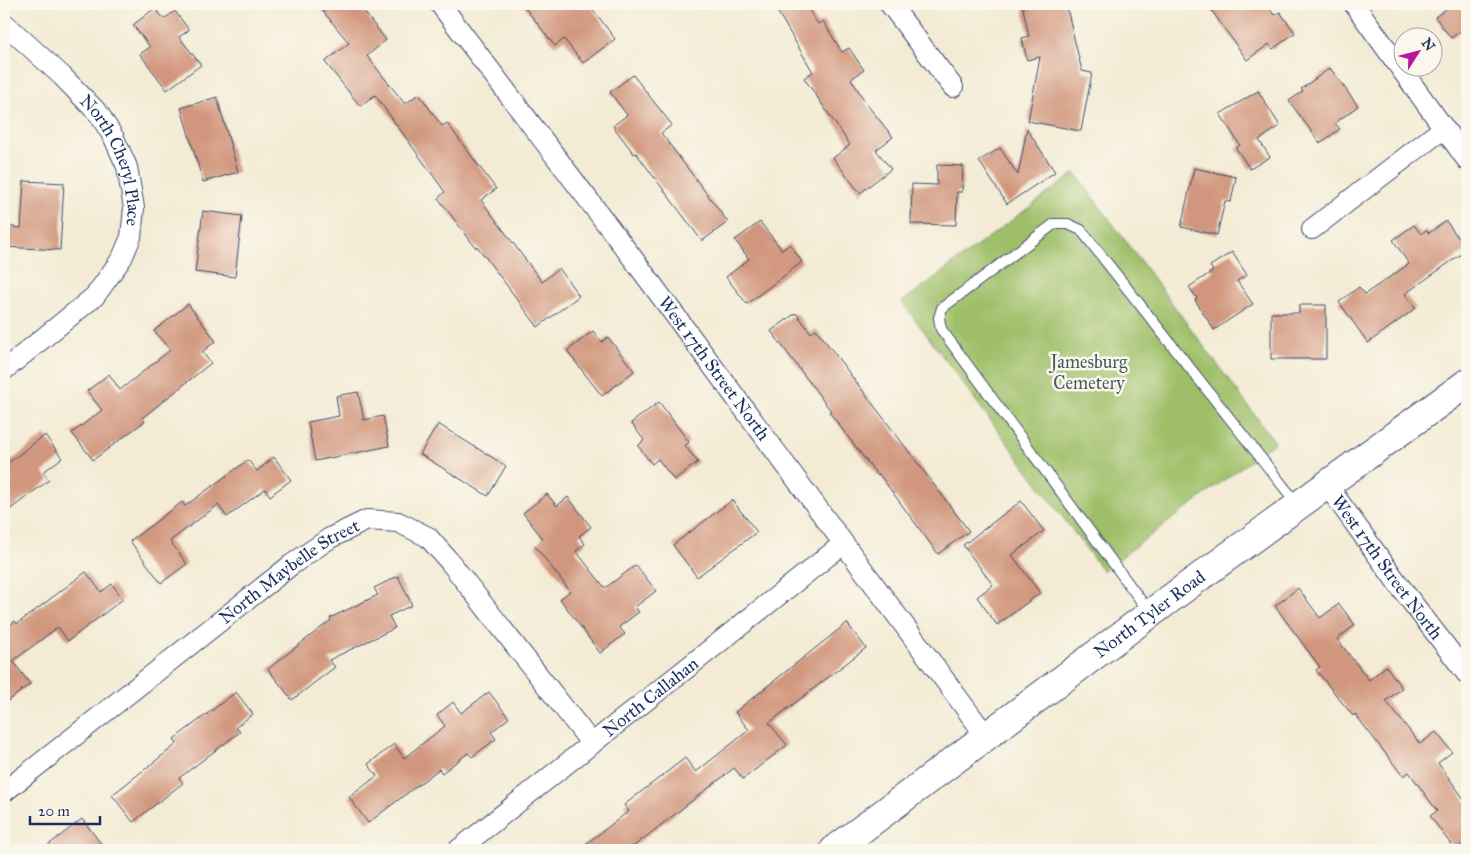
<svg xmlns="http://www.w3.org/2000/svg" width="1471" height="854" viewBox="0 0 1471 854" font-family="'IM FELL Great Primer',serif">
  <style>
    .green { fill: #9ebf68; stroke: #5c7763 }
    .building { fill: #d1977e }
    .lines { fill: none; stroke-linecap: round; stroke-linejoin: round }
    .lane-casing { stroke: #3b4b70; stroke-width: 12 }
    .street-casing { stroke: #3b4b70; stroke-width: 22 }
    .secondary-casing { stroke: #3b4b70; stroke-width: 30 }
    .lane { stroke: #fff; stroke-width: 10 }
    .street { stroke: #fff; stroke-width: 20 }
    .secondary { stroke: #fff; stroke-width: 28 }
    .labels { text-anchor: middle; stroke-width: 5; stroke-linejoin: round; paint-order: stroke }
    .street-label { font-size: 18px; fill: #1b2f5e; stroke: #fbf7ec }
    .park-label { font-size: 18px; fill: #425a61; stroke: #fbf7ec }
  </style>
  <rect width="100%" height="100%" fill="#fbf7ec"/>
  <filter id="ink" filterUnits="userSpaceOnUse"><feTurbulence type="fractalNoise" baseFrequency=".02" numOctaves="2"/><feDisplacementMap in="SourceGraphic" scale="10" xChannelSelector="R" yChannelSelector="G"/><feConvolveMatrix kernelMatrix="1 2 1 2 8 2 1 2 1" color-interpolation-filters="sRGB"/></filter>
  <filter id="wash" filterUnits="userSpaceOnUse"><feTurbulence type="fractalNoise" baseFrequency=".0096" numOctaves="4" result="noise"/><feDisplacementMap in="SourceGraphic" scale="20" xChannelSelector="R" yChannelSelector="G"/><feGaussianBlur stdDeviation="1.12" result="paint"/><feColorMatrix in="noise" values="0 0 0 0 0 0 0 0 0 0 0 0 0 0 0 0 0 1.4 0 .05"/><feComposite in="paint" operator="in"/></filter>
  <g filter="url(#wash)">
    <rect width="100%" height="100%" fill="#f3ebd4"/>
    <polygon class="green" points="1075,173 1275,442 1103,571 902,302"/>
    <g id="blocks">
      <g class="building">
        <polygon points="317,4 358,4 386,40 367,56 405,104 419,94 442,126 447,123 496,189 481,200 542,282 559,268 579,296 538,327 477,246 476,248 438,198 445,192 375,95 360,106 325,62 349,43"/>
        <polygon points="522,4 589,4 615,39 583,63 564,39 555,46"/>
        <polygon points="773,4 805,4 818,24 823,21 842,52 849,48 864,70 851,79 868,106 893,137 876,150 891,169 860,193 833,158 850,145 804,78 813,72"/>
        <polygon points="1022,4 1066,4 1082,71 1092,73 1081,131 1028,121 1040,57 1027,60 1022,38 1029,36"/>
        <polygon points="1207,4 1266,4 1274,15 1280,12 1295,33 1273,49 1269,44 1247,60"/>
        <polygon points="1453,4 1467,4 1467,27 1451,38 1435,17"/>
        <polygon points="155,8 164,19 175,11 189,30 179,37 201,65 167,90 140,54 150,47 133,25"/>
        <polygon points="1330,68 1358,106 1335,123 1340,129 1320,143 1289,101 1303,91 1301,89"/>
        <polygon points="633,75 672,125 661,133 728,222 702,241 636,153 634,154 613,126 627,115 610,92"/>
        <polygon points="1258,91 1280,126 1259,140 1270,157 1250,169 1236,148 1240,145 1220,114"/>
        <polygon points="217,97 238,172 203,182 181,108"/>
        <polygon points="1027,129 1055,172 1007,204 979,161 1000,148 1018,175"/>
        <polygon points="937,165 963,166 962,192 957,192 956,225 911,224 912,184 937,185"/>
        <polygon points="1194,168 1236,177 1231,202 1225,201 1217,235 1181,227"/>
        <polygon points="24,181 64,183 60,250 4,247 4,226 21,228"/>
        <polygon points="203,211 242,216 235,277 195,272"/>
        <polygon points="1446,221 1467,250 1405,294 1416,308 1368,343 1339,302 1359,287 1365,294 1409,264 1393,240 1414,225 1421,234 1426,230 1429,233"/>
        <polygon points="760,222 782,250 790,244 802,262 747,304 726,277 749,259 735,240"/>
        <polygon points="1232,252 1247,275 1237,281 1253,304 1214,330 1195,300 1197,298 1189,287 1213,271 1210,266"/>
        <polygon points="188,304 216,341 202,352 211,363 142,418 145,421 93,460 72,433 102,410 87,391 109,374 120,390 170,350 154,331"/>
        <polygon points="1299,305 1326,305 1326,359 1271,359 1271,313 1299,313"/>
        <polygon points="796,313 811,333 816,329 969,531 938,554 879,474 878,476 829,412 831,411 771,331"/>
        <polygon points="593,331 602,342 608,337 634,371 602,396 567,351"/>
        <polygon points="358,392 364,420 383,416 389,446 315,461 308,422 339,416 336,396"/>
        <polygon points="659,402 689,442 685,446 698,462 674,480 658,459 652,464 638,446 644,440 631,423"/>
        <polygon points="438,424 506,466 488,496 420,454"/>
        <polygon points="45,435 62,458 43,472 49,480 4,514 4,466"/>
        <polygon points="274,457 291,480 270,496 265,489 227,517 218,505 170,541 187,564 161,583 130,541 182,502 185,506 248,460 257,471"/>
        <polygon points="547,494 557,506 568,497 591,527 579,536 585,544 576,551 605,588 636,565 656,591 635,607 639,612 619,627 625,634 600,653 560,599 570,591 535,546 543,539 523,513"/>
        <polygon points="732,500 757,532 697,577 673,545"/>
        <polygon points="1021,501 1044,531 1012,555 1040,593 997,625 977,597 993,585 963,545"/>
        <polygon points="86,572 101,592 112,584 123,599 68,641 58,627 13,661 30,684 4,704 4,630 15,621 17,624"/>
        <polygon points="398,576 412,605 389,616 395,628 329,660 335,667 292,700 268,669 331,620 330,618 378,595 374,588"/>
        <polygon points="1298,588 1320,618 1339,604 1355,625 1337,639 1369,680 1386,666 1402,688 1386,701 1420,744 1436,732 1452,752 1438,763 1467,803 1467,841 1455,850 1430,816 1437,811 1409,772 1403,776 1355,714 1353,716 1316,670 1320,667 1275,606"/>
        <polygon points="847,623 866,648 769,723 787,745 743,779 734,768 629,850 578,850 629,811 624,805 685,758 696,772 749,730 735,712"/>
        <polygon points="236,692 253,714 236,727 240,732 179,778 183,783 133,822 112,795 177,744 174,739"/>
        <polygon points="489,692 509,718 491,732 496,739 472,757 468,753 442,773 439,769 368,823 349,797 377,776 368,764 394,744 404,758 445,726 437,715 453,702 461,713"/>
        <polygon points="82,819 106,850 42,850"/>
      </g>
    </g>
  </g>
  <g filter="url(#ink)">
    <use href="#blocks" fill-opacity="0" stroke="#3b4b70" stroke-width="1"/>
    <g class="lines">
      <defs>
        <polyline id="lane" points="1150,613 941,329 939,318 942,308 1054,224 1068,224 1081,230 1298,505"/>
        <g id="street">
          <path id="s1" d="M440,4L637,264L986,736"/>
          <polyline points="890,4 953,87"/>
          <polyline points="1354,4 1467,160"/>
          <path id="s2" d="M4,23L62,76L99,114L114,138L127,167L134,208L131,237L122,258L95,296L4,370"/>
          <polyline points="1312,229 1444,128"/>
          <path id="s3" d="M1327,485L1404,592L1467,674"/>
          <path id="s4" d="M4,792L291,565L330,538L367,520L398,522L428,537L450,562L592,744"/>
          <path id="s5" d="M458,850L843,544"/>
        </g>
        <g id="secondary">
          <path id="s6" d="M834,850L1190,584L1467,383"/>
        </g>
      </defs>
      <use href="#lane" class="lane-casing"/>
      <use href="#street" class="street-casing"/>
      <use href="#secondary" class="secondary-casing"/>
      <use href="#lane" class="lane"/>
      <use href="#street" class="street"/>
      <use href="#secondary" class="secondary"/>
    </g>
  </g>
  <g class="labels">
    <g class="street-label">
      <text dy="6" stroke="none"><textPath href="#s2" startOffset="180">North Cheryl Place</textPath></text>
      <text dy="6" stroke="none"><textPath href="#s1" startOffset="456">West 17th Street North</textPath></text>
      <text dy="6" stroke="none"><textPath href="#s3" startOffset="102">West 17th Street North</textPath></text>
      <text dy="6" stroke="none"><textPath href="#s4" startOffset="361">North Maybelle Street</textPath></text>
      <text dy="6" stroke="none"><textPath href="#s6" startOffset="394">North Tyler Road</textPath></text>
      <text dy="6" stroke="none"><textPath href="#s5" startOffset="246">North Callahan</textPath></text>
    </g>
    <g class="park-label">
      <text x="1089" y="368">Jamesburg<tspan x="1089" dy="21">Cemetery</tspan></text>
    </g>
  </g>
  <rect width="1471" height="854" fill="none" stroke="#fbf7ec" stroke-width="20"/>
  <g transform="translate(1418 52) rotate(54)"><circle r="24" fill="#fbf7ec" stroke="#a1a7b3"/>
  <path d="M0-4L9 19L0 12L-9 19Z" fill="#b5179e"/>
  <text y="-8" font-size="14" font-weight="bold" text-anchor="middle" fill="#1b2f5e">N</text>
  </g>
  <path d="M30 816v8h70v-8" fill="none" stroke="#1b2f5e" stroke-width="2.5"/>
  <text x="38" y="816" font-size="15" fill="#1b2f5e" stroke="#fbf7ec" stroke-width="4" paint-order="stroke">20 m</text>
</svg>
